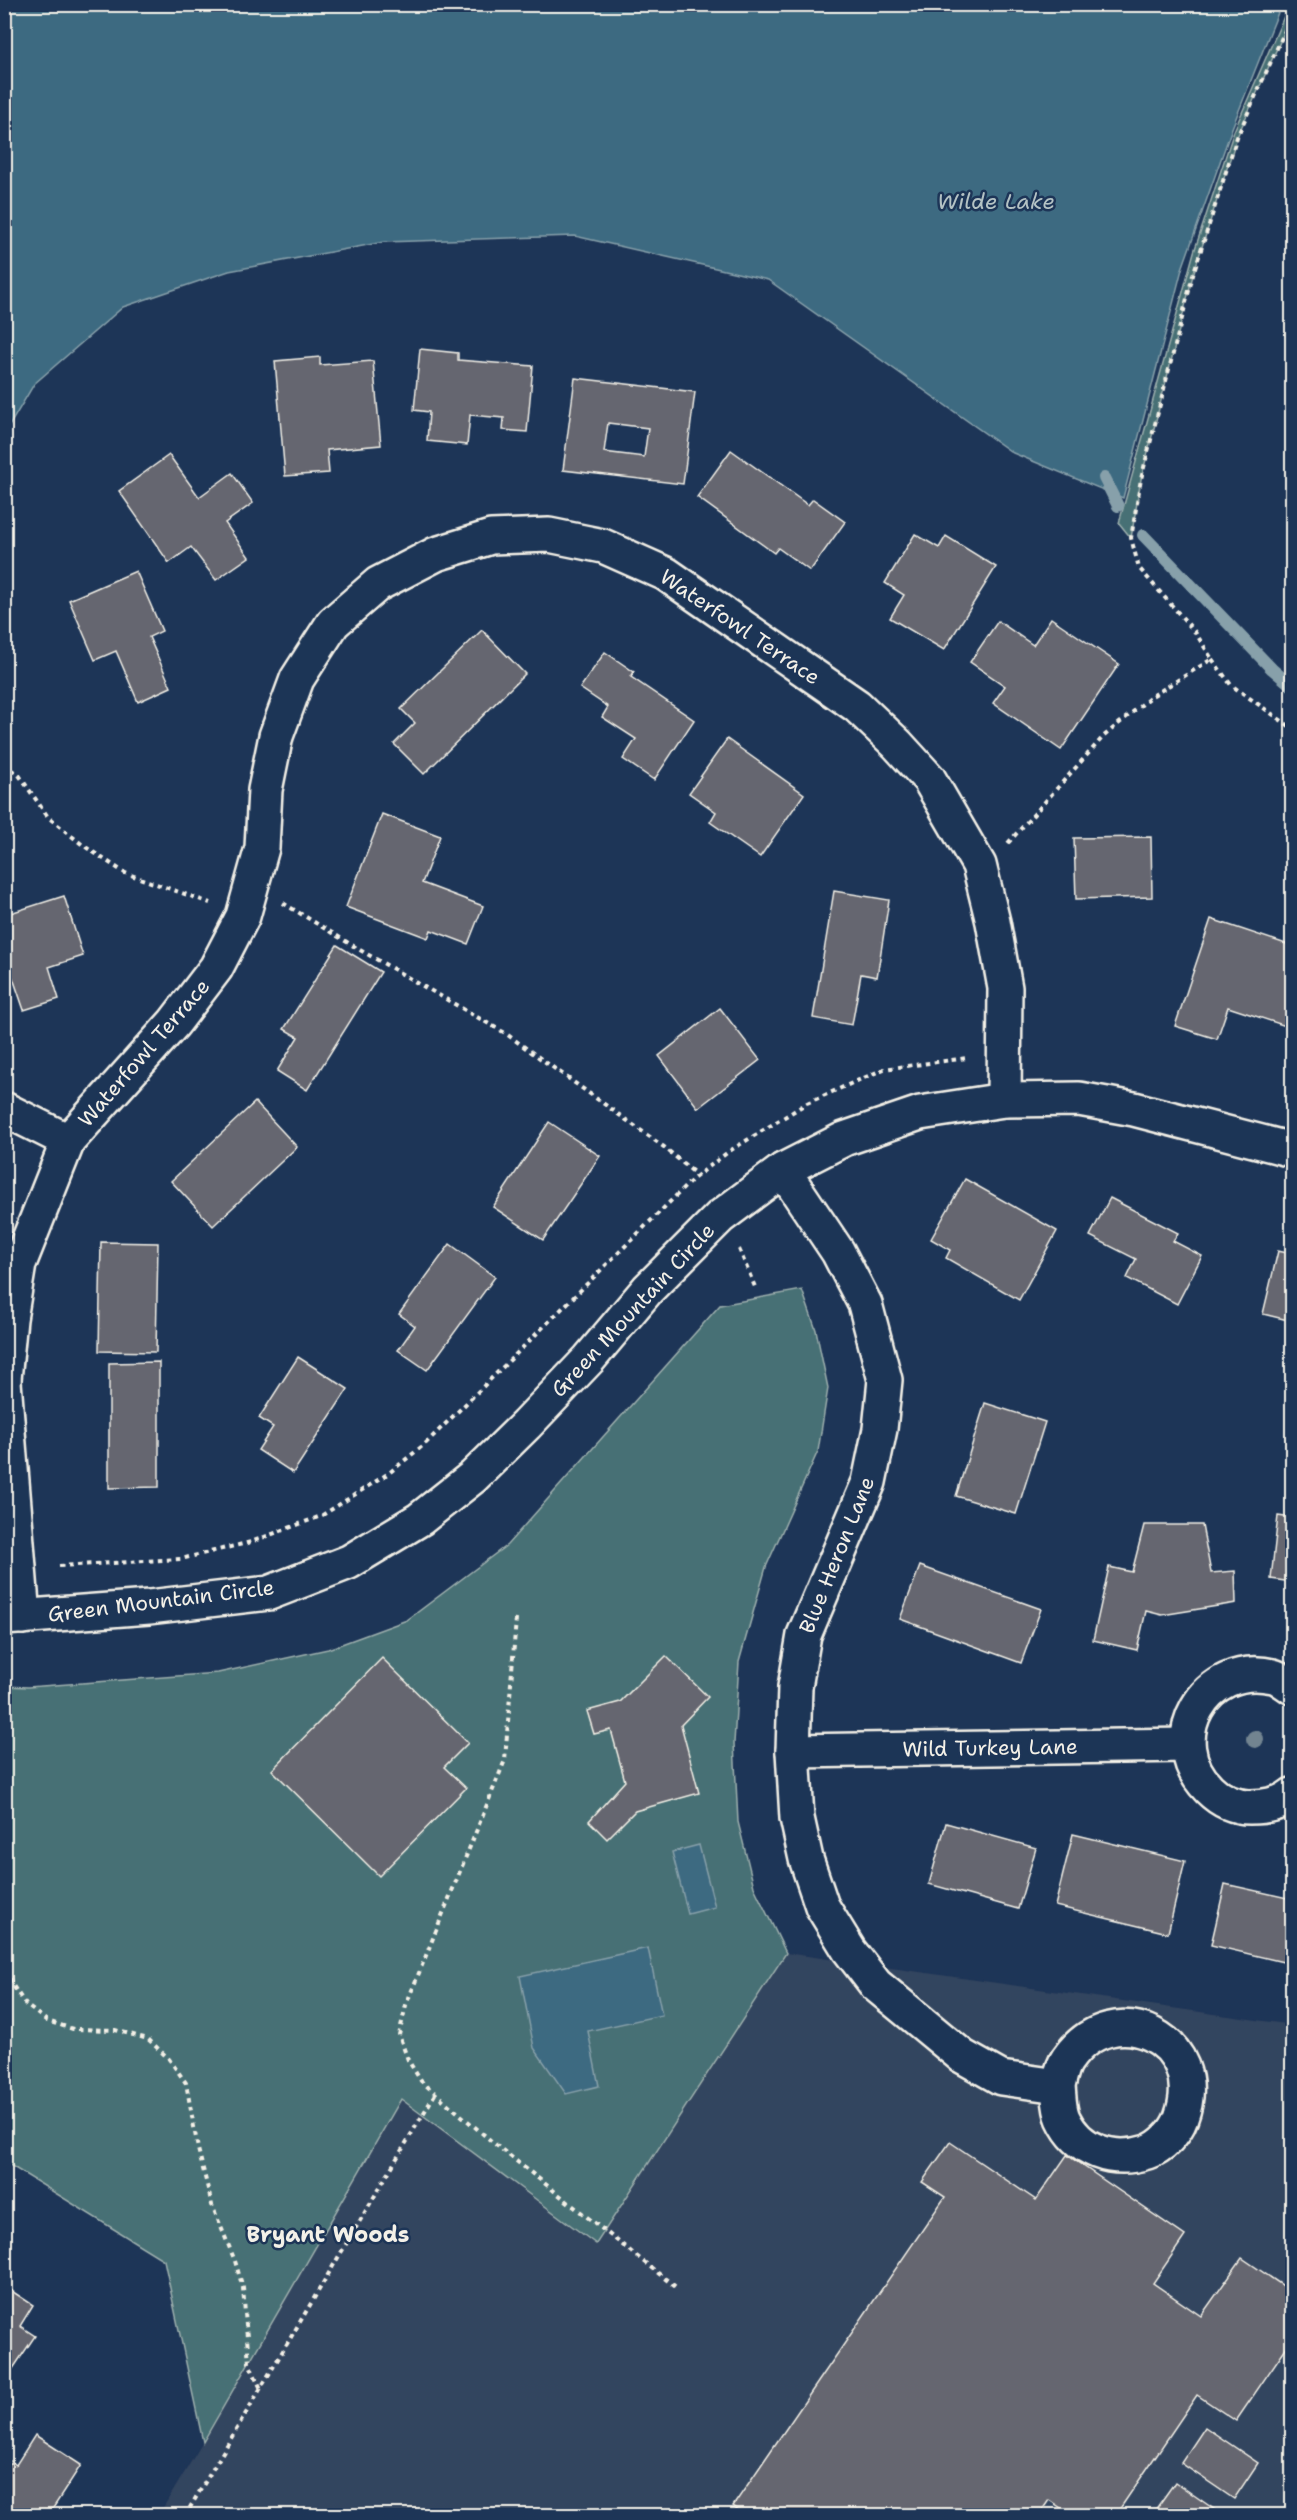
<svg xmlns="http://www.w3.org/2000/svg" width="1297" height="2520" viewBox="0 0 1297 2520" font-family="'Shantell Sans',sans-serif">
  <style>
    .built { fill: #33445e }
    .green { fill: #476f74; stroke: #9eb0ae; stroke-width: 1.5 }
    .water { fill: #3e6a81; stroke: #87a0aa; stroke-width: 1.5 }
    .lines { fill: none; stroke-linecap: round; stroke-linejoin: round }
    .stream { stroke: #87a0aa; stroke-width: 12 }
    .building { fill: #65666f; stroke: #f4f1e8; stroke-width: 1.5; fill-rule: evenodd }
    .minor-casing { stroke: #f4f1e8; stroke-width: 38 }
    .path { stroke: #f4f1e8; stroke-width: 4; stroke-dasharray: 4.5 4.5; stroke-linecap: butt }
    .minor { stroke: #1d3557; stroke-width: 33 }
    .tree { fill: #728490 }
    .labels { text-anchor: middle; stroke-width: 5; stroke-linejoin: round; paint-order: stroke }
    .street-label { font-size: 21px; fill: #f4f1e8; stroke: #1d3557 }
    .water-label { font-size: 22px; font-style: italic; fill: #b4c2c4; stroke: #1d3557 }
    .neighbourhood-label { font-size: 22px; font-weight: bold; fill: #f4f1e8; stroke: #1d3557 }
  </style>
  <rect width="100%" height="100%" fill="#1d3557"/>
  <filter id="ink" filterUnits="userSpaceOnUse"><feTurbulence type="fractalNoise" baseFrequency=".0167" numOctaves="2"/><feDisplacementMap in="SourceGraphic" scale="12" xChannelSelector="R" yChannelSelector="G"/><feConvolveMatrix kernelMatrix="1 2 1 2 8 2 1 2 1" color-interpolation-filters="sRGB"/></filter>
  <g filter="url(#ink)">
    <polygon class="built" points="786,1953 1292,2025 1292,2515 158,2516 203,2442 401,2098 596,2244"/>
    <g class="green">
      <polygon points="1289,5 1292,5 1292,15 1237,137 1193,275 1141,479 1131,538 1119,523 1194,252 1234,131"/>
      <polygon points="802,1290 816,1330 828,1388 818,1451 766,1567 739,1662 734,1743 738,1822 754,1887 786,1953 596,2244 401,2099 203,2442 164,2260 5,2162 4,1686 28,1687 218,1673 328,1649 407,1620 507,1545 720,1305"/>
    </g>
    <g class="water">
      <polygon points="5,4 1281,4 1281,5 1232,128 1182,269 1123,498 1013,453 768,280 575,236 384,242 229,271 123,307 34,384 5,433"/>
      <polygon points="699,1845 715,1907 688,1914 672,1852"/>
      <polygon points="648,1948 662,2015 588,2031 599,2086 566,2094 534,2048 520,1976"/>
    </g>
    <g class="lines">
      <g class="stream">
        <polyline points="1104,478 1118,506"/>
        <polyline points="1143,535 1272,669 1292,686"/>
      </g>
    </g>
    <g class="building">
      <polygon points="420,349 458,353 458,360 533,366 527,432 503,430 504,418 470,415 467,445 427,441 429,412 414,410"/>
      <polygon points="320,357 320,365 373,361 381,445 327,450 329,473 285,476 275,361"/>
      <path d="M575,378L695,392L683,484L563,470ZM608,423L648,428L644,457L604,452Z"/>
      <polygon points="731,450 808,505 813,499 845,522 810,571 778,548 774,553 697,497"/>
      <polygon points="169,455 199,497 232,473 253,503 225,523 249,557 216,580 191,547 169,563 119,491"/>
      <polygon points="915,534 939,548 946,536 996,567 944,650 890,618 904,595 885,583"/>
      <polygon points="136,571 162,631 149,637 171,687 138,702 116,651 95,660 69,600"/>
      <polygon points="1051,618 1119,664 1061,750 993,703 1005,686 970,662 998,621 1033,645"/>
      <polygon points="482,630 525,674 424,774 394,744 415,723 401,709"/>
      <polygon points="605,652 634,672 631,677 694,720 654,780 623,759 636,739 602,717 608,707 580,688"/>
      <polygon points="727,739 804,794 760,857 710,822 716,812 689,793"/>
      <polygon points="382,814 440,836 422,883 483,906 468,944 431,930 428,938 346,907"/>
      <polygon points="1151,837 1152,897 1076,899 1074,838"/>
      <polygon points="834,891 889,900 877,977 861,974 852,1025 813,1018"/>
      <polygon points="64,896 83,956 49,967 59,999 24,1010 13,978 4,981 4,915"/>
      <polygon points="1211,919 1292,946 1288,968 1292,969 1292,1028 1228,1007 1217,1039 1175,1026"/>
      <polygon points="337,945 381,972 307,1090 277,1071 298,1037 284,1029"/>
      <polygon points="720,1008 760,1060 698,1108 659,1056"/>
      <polygon points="255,1102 297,1147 213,1226 171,1181"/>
      <polygon points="549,1122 600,1156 543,1240 493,1207"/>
      <polygon points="965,1179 1057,1231 1019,1300 946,1258 950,1250 931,1239"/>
      <polygon points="1110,1198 1178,1233 1173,1241 1202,1256 1177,1304 1127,1278 1136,1259 1090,1236"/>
      <polygon points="101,1242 158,1243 156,1352 99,1351"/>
      <polygon points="450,1244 495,1277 427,1370 398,1350 415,1326 399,1314"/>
      <polygon points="1278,1251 1292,1254 1292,1321 1263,1314"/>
      <polygon points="298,1357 348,1389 293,1473 258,1450 273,1427 259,1418"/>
      <polygon points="159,1362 159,1487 109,1488 109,1363"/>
      <polygon points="985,1403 1045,1422 1016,1514 956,1496"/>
      <polygon points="1278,1516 1292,1518 1292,1582 1271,1579"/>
      <polygon points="1144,1525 1202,1525 1211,1573 1235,1571 1236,1603 1162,1615 1146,1611 1137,1650 1093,1640 1109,1567 1132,1572"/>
      <polygon points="920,1566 1041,1609 1021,1663 900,1619"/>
      <polygon points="666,1656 708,1697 681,1725 699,1793 635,1811 607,1839 589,1821 625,1781 611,1730 594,1734 587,1711 620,1702"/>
      <polygon points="382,1658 468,1743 444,1767 466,1788 379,1876 272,1770"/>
      <polygon points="946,1823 1036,1848 1018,1909 929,1884"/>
      <polygon points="1073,1834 1185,1861 1168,1933 1055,1906"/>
      <polygon points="1225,1884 1292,1899 1292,1964 1211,1945"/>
      <polygon points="950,2142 1036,2200 1067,2155 1185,2236 1153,2283 1201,2316 1242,2258 1292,2292 1292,2339 1236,2421 1197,2395 1115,2516 1073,2516 1049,2500 1038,2516 747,2516 733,2506 945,2197 922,2182"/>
      <polygon points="4,2286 33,2305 20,2326 35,2336 6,2379 4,2378"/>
      <polygon points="1205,2427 1258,2463 1234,2499 1181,2463"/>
      <polygon points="35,2435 81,2465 48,2516 39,2516 30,2509 26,2516 4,2516 4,2471 11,2461 16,2465"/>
      <polygon points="1175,2482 1221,2514 1219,2516 1156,2516 1153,2513"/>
    </g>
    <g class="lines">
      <defs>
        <g id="minor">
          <polyline points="4,1109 68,1141"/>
          <path d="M783,1170L838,1252L865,1304L885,1380L880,1429L869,1482L804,1635L795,1687L793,1751L797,1818L806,1859L822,1906L849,1950L876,1985L962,2056L1001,2078L1058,2086C1060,2078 1062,2067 1067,2060C1113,1992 1210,2040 1181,2118C1176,2132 1162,2147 1147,2152C1113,2163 1078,2151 1063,2118C1059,2109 1059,2096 1058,2086"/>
          <polyline points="4,1379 10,1319 19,1264 68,1141 174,1023 216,968 243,916 262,848 265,790 276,736 297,679 333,623 378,584 436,554 491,537 549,535 603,546 666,574 857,706 897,744 929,779 979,865 993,922 1005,988 1004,1100"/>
          <polyline points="4,1382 23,1617"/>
          <polyline points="4,1618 149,1607 269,1593 349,1562 420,1519 473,1477 526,1425 589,1359 648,1289 720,1217 783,1170 844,1139 920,1113 1004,1100 1079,1099 1134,1109 1292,1150"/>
          <path d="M1292,1687C1287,1684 1279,1677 1273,1676C1204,1660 1160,1740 1209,1789C1220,1800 1234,1807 1250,1807C1265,1807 1280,1805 1292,1795"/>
          <polyline points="793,1751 1187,1745"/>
        </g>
      </defs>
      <use href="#minor" class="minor-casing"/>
      <g class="path">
        <polyline points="1212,659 1231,685 1292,728"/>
        <polyline points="4,765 19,775 48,817 84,846 125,873 210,903"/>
        <polyline points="1008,843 1104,736 1152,696 1212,659 1195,632 1139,568 1131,538 1141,479 1193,275 1237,137 1292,15"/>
        <polyline points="283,903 360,950 505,1033 664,1147 698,1176"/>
        <polyline points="739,1249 755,1287"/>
        <polyline points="59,1566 181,1559 251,1542 321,1516 389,1473 425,1444 693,1179 728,1152 807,1103 884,1069 967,1058"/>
        <polyline points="516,1619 505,1760 406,2005 399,2035 408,2060 421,2081 496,2145 677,2288"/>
        <polyline points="4,1884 4,1913"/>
        <polyline points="4,1952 11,1983 26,2005 47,2021 73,2029 115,2030 148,2039 169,2059 186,2083 198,2149 212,2205 235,2261 243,2288 249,2363 261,2389"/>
        <polyline points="185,2516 435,2094"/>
      </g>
      <use href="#minor" class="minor"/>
    </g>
    <circle class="tree" cx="1255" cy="1739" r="9"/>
  </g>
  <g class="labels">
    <g class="street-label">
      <text transform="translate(740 627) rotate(34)" y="7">Waterfowl Terrace</text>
      <text transform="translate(144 1053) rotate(-49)" y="7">Waterfowl Terrace</text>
      <text transform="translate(633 1310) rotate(-47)" y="7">Green Mountain Circle</text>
      <text transform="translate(837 1555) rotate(-68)" y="7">Blue Heron Lane</text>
      <text transform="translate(161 1601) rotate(-7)" y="7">Green Mountain Circle</text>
      <text transform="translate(990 1748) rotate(-1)" y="7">Wild Turkey Lane</text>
    </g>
    <g class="water-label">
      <text x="996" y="209">Wilde Lake</text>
    </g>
    <g class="neighbourhood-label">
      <text x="328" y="2242">Bryant Woods</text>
    </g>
  </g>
  <rect width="1297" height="2520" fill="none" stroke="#1d3557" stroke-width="24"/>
  <rect x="12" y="12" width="1273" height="2496" fill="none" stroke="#f4f1e8" stroke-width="2" filter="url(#ink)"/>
</svg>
